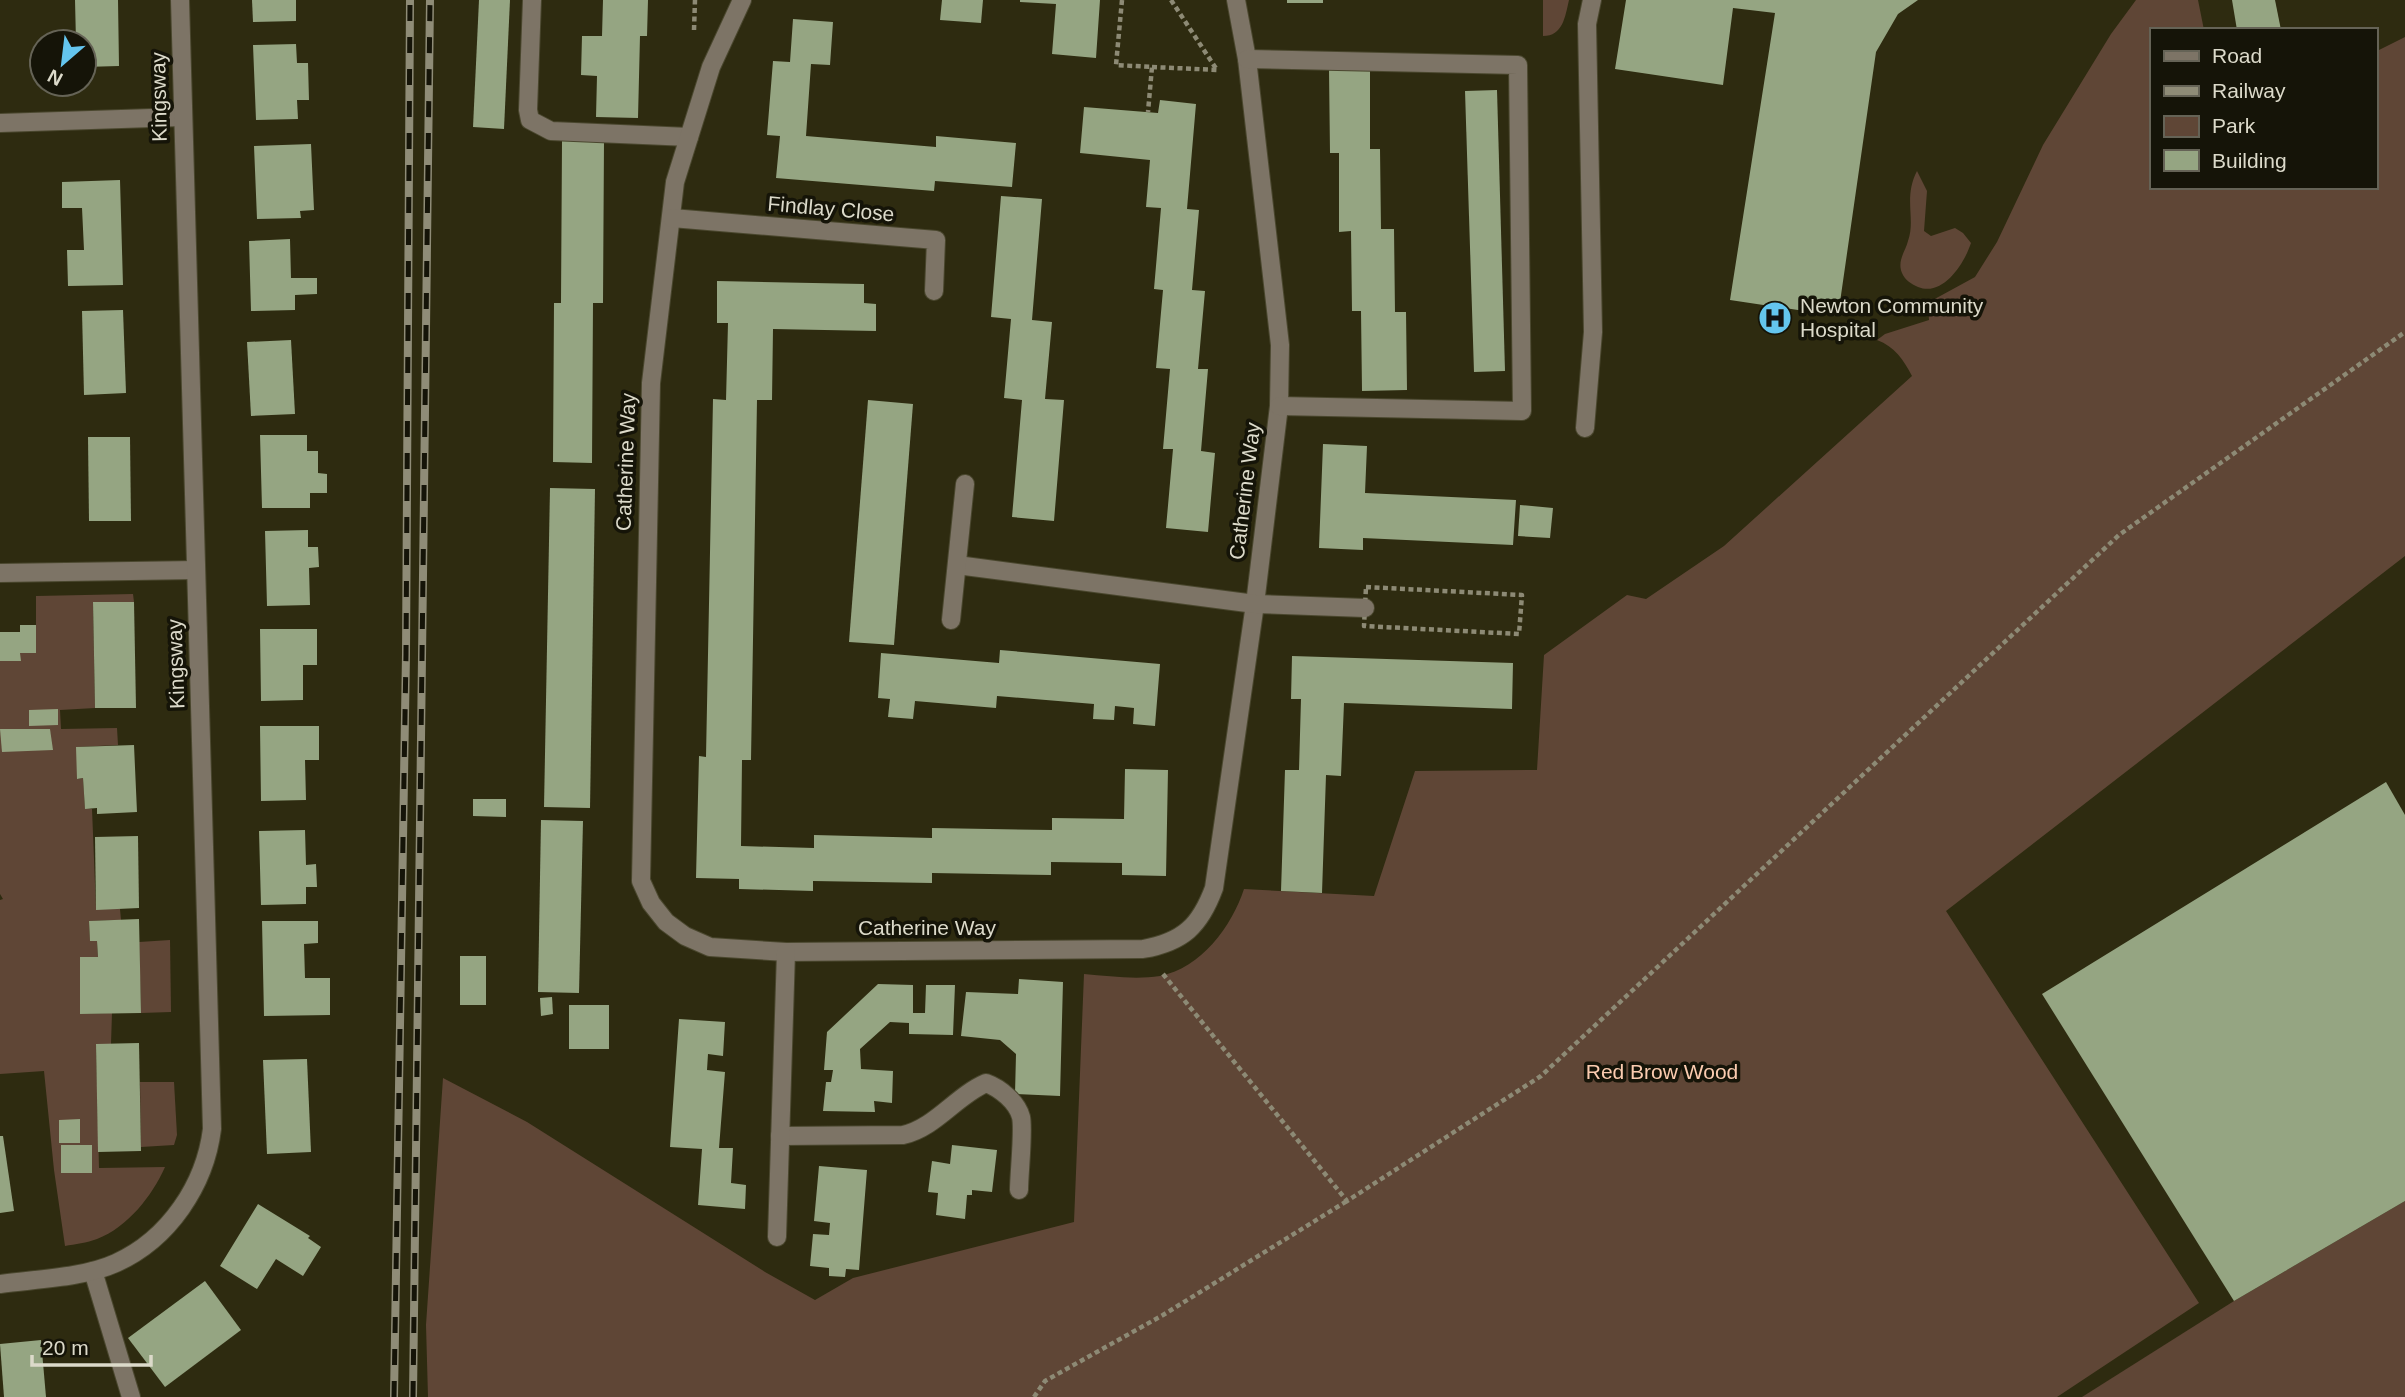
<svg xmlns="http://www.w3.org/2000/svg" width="2405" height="1397" viewBox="0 0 2405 1397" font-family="Arial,sans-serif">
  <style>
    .green { fill: #5f4636 }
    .building { fill: #95a582 }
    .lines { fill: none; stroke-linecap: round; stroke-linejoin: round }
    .minor-casing { stroke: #4a472e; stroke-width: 20 }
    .path { stroke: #8d8a75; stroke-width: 4.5; stroke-dasharray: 5 3.5; stroke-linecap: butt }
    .minor { stroke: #7d7466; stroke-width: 18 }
    .rail-casing { stroke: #8f8c77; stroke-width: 8 }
    .rail { stroke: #151408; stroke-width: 5; stroke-dasharray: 16; stroke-linecap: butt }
    .labels { text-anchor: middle; stroke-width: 7; stroke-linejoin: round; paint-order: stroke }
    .street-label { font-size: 21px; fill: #dcdaca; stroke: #151408 }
    .poi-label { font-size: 21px; fill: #dcdaca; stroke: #151408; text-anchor: start }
    .park-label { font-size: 21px; fill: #fbccb0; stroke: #151408 }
  </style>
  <rect width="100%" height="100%" fill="#2e2b10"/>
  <g class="green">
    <path d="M1543,0H1569C1565,17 1563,36 1543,36Z"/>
    <path d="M2136,0H2198L2204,30H2151V187H2375V52L2405,37V556L1946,911L2199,1303L2057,1397H428L426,1325L443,1078L527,1122L765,1272L815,1300L853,1278L1074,1222L1084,974C1109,976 1135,980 1160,976C1201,968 1232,926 1244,889L1374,896L1415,771L1537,770L1544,655L1627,595L1646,599L1724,546L1912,376C1903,359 1895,347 1877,340L1885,334L1929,320L1928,307L1931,301L1975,277L1997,242L2043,145L2111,34Z"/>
    <path d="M1917,171L1927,191L1924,231L1931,236L1955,228L1963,233L1971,243C1964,264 1943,297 1918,287C1911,284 1905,280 1902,273C1897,261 1905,252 1908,241C1916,219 1903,198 1917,171Z"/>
    <path d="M133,594L134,602L93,603L95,708L60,710L61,729L117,728L118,745L77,747L78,779L83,778L85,808L92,809L96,909H120L121,920L89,921L90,940L97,941L98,957L80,958V1014L112,1013L111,1044H96L99,1168L165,1167C152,1196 128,1227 97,1239C87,1243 75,1244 65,1246L54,1170L44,1071L0,1074V900L3,899L0,894V661H20V653H36V596Z"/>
    <polygon points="170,940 171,1012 141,1013 139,942"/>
    <polygon points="140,1082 174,1082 177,1135 174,1145 141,1147"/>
    <polygon points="2405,1201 2405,1397 2082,1397 2234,1301"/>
  </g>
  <g class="building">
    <polygon points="75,0 118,0 119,66 84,67 84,42 76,42"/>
    <polygon points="252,0 296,0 296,21 253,22"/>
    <polygon points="479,0 510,0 504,129 473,127"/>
    <polygon points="603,0 648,0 647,36 640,36 638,118 596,117 597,76 581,75 582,36 602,36"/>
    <polygon points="942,0 983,0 981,23 940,20"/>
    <polygon points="1020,0 1100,0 1096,58 1052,54 1056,4 1020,2"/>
    <rect x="1287" y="0" width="36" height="3"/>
    <polygon points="1626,0 1918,0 1898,14 1876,52 1838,316 1730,300 1775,13 1733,8 1723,85 1615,69"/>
    <polygon points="2232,0 2275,0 2281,30 2237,30"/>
    <polygon points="793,19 833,22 830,65 811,64 806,136 936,147 936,136 1016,143 1012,187 935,181 934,191 776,178 780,136 767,135 773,61 790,62"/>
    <polygon points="296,44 297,63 308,63 309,100 297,100 298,119 256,120 253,45"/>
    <polygon points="1329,70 1370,70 1370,149 1380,149 1381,229 1394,229 1395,312 1406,312 1407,390 1362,391 1361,311 1352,311 1351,231 1339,232 1339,153 1330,153"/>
    <polygon points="1497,90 1505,371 1474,372 1465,91"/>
    <polygon points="1160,100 1196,104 1187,209 1199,210 1192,290 1205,291 1198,369 1208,369 1201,451 1215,453 1208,532 1166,528 1173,449 1163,449 1170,369 1156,368 1163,290 1154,289 1161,208 1146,207 1150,160 1080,153 1084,107 1158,113"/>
    <polygon points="562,141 604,141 603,303 593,303 592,463 553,462 554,303 561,303"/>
    <polygon points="311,144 314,210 300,211 301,218 257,219 254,146"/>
    <polygon points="120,180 123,285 68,286 67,250 84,250 82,208 62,208 62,182"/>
    <polygon points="1001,196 1042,199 1032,320 1052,322 1045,399 1064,400 1054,521 1012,517 1022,400 1004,398 1011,319 991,317"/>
    <polygon points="290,239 291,278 317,278 317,294 295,295 295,310 251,311 249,241"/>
    <polygon points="717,281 864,284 864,303 876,304 876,331 773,329 772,400 757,400 751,760 742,760 741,846 814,848 814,835 932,838 932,828 1052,830 1052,818 1124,819 1125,769 1168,770 1166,876 1122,875 1122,863 1051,862 1051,875 932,873 932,883 813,881 813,891 739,889 739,879 696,878 699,756 706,757 713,399 726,400 728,323 717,323"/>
    <polygon points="123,310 126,393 84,395 82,311"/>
    <polygon points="291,340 295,414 251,416 247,342"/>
    <polygon points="868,400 913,404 894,645 849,642"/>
    <polygon points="260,435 307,435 307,451 318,451 318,473 327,474 327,493 310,493 310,508 262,508"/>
    <polygon points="88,437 130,437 131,521 89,521"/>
    <polygon points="1323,444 1367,446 1365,493 1516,500 1513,545 1363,538 1363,550 1319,548"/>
    <polygon points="550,488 595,489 590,808 544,807"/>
    <polygon points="1520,505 1553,508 1550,538 1518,536"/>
    <polygon points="308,530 308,547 318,547 319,567 309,568 310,605 267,606 265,531"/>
    <polygon points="93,602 134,602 136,708 95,708"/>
    <polygon points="20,625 36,625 36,653 20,653 21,661 0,661 0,632 20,632"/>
    <polygon points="260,629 317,629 317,665 303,665 303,700 261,701"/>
    <polygon points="1000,650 1160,664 1155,726 1133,724 1134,708 1115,706 1114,720 1093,719 1094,704 997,696 996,708 915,701 913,719 888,717 890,699 878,698 881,653 999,663"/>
    <polygon points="1292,656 1513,663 1512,709 1344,703 1341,776 1326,775 1322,893 1281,891 1285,770 1299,770 1301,699 1291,699"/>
    <polygon points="58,709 58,725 29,726 29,710"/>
    <polygon points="260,726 319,726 319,760 305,760 306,800 261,801"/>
    <polygon points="0,729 50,729 53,750 2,752"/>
    <polygon points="134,745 137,812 97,814 97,808 85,809 83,778 77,779 76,747"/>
    <polygon points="2386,782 2405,815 2405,1201 2234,1301 2042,994"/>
    <polygon points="473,799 506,799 506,817 473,816"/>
    <polygon points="541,820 583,821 579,993 538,992"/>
    <polygon points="305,830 306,865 316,864 317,887 306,887 306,904 261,905 259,831"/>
    <polygon points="138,836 139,908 96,910 95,837"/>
    <polygon points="139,919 141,1013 80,1014 80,957 98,957 97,941 90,941 89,921"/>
    <polygon points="262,921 318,921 318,943 304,944 305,978 330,978 330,1015 264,1016"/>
    <rect x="460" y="956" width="26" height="49"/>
    <polygon points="1019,979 1063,982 1060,1096 1015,1094 1016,1054 1000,1040 961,1036 966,992 1018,994"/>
    <polygon points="878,984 913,985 913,1013 925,1013 926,985 955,985 953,1035 909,1034 909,1023 890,1022 860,1049 861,1069 893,1071 892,1103 874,1101 875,1112 823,1111 826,1082 831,1082 833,1070 824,1070 827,1032"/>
    <polygon points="552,997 553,1014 541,1016 540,998"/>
    <rect x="569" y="1005" width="40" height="44"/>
    <polygon points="679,1019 725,1022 723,1056 708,1054 707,1070 725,1072 719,1148 733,1148 731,1183 746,1185 745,1209 698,1205 702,1149 670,1147"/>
    <polygon points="139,1043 141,1151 98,1152 96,1044"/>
    <polygon points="307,1059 311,1152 267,1154 263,1060"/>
    <polygon points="80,1119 80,1143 59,1143 59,1120"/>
    <polygon points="0,1136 3,1136 14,1211 0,1213"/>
    <rect x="61" y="1145" width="31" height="28"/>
    <polygon points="952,1145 997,1150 992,1192 972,1190 972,1195 967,1195 965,1219 936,1215 938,1193 928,1192 932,1161 950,1164"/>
    <polygon points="819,1166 867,1170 859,1270 846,1269 845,1277 829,1276 829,1268 810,1266 813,1234 829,1235 830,1223 814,1221"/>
    <polygon points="258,1204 310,1236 308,1238 321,1247 303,1276 276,1259 257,1289 220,1266"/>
    <polygon points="205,1281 241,1330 165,1387 128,1338"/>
    <polygon points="41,1340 46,1397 4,1397 0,1344"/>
  </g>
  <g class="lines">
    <defs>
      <g id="minor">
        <polyline points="532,0 528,110 530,120 551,131 689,137"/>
        <path d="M742,0L711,67L675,182L651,383L641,881L651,903L666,922L685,936L710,947L786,952L1143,949C1183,942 1200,926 1214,888L1255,604L1279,406L1280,345L1247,59L1236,0"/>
        <polyline points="1247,59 1518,65 1522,411 1279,406"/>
        <polyline points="0,123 182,117"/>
        <polyline points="672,218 936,240 934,291"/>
        <polyline points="1585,428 1593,332 1587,24 1592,0"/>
        <polyline points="957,565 1255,604 1365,608"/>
        <polyline points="0,573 196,570"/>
        <polyline points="951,620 965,484"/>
        <path d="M780,1136L903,1135C935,1128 956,1096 986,1083C1000,1088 1017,1102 1021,1117C1024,1130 1019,1174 1019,1190"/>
        <polyline points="777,1237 786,952"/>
        <polyline points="93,1271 131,1397"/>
        <path d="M0,1284C36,1279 83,1278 116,1263C169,1239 205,1185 212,1129L180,0"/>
      </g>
    </defs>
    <use href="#minor" class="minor-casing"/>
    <g class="path">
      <polyline points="1122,0 1116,65 1152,67 1148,112"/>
      <polyline points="1171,0 1217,70"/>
      <polyline points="694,30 695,0"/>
      <polyline points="1152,67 1219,70"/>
      <polygon points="1366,587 1522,595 1519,634 1364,626"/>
      <polyline points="1163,974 1347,1201 1541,1076 2119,535 2405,332"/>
      <polyline points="1034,1397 1045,1381 1163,1315 1347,1201"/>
    </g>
    <use href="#minor" class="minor"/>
    <defs>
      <g id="rail">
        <polyline points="394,1397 406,654 410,0"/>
        <polyline points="413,1397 430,0"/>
      </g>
    </defs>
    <use href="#rail" class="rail-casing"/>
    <use href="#rail" class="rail"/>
  </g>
  <defs>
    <symbol id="hospital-disc" viewBox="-11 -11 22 22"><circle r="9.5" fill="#64c5ee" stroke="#151408"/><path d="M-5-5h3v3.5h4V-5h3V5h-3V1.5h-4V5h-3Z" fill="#111"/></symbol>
  </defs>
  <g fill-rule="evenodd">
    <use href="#hospital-disc" x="1756" y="299" width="38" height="38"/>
  </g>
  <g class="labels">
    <g class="street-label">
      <text transform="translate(159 97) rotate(-91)" y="7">Kingsway</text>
      <text transform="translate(831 209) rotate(5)" y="7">Findlay Close</text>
      <text transform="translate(626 462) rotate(-88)" y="7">Catherine Way</text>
      <text transform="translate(1245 491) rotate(-83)" y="7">Catherine Way</text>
      <text transform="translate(176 664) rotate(-92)" y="7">Kingsway</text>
      <text x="927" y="935">Catherine Way</text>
    </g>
    <g class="poi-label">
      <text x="1800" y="313">Newton Community<tspan x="1800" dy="24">Hospital</tspan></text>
    </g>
    <g class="park-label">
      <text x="1662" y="1079">Red Brow Wood</text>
    </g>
  </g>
  <rect x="2150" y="28" width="228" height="161" fill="#151408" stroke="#656356" stroke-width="2"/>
  <rect x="2164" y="51" width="35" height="10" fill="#7d7466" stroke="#656356" stroke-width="2"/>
  <text x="2212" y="63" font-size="21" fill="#dcdaca">Road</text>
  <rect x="2164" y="86" width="35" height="10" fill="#8f8c77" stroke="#656356" stroke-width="2"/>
  <text x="2212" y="98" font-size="21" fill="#dcdaca">Railway</text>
  <rect x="2164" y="116" width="35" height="21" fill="#5f4636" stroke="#656356" stroke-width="2"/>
  <text x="2212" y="133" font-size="21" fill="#dcdaca">Park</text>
  <rect x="2164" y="150" width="35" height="21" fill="#95a582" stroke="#656356" stroke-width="2"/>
  <text x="2212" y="168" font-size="21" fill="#dcdaca">Building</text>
  <g transform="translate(63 63) rotate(208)"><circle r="33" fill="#151408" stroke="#656356" stroke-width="2"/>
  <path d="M0-5L12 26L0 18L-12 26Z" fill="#64c5ee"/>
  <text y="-10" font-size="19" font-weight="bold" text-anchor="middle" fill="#dcdaca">N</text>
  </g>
  <path d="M32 1355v10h119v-10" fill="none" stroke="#dcdaca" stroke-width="3.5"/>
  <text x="42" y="1355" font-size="21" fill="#dcdaca" stroke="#151408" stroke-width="5" paint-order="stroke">20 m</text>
</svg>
